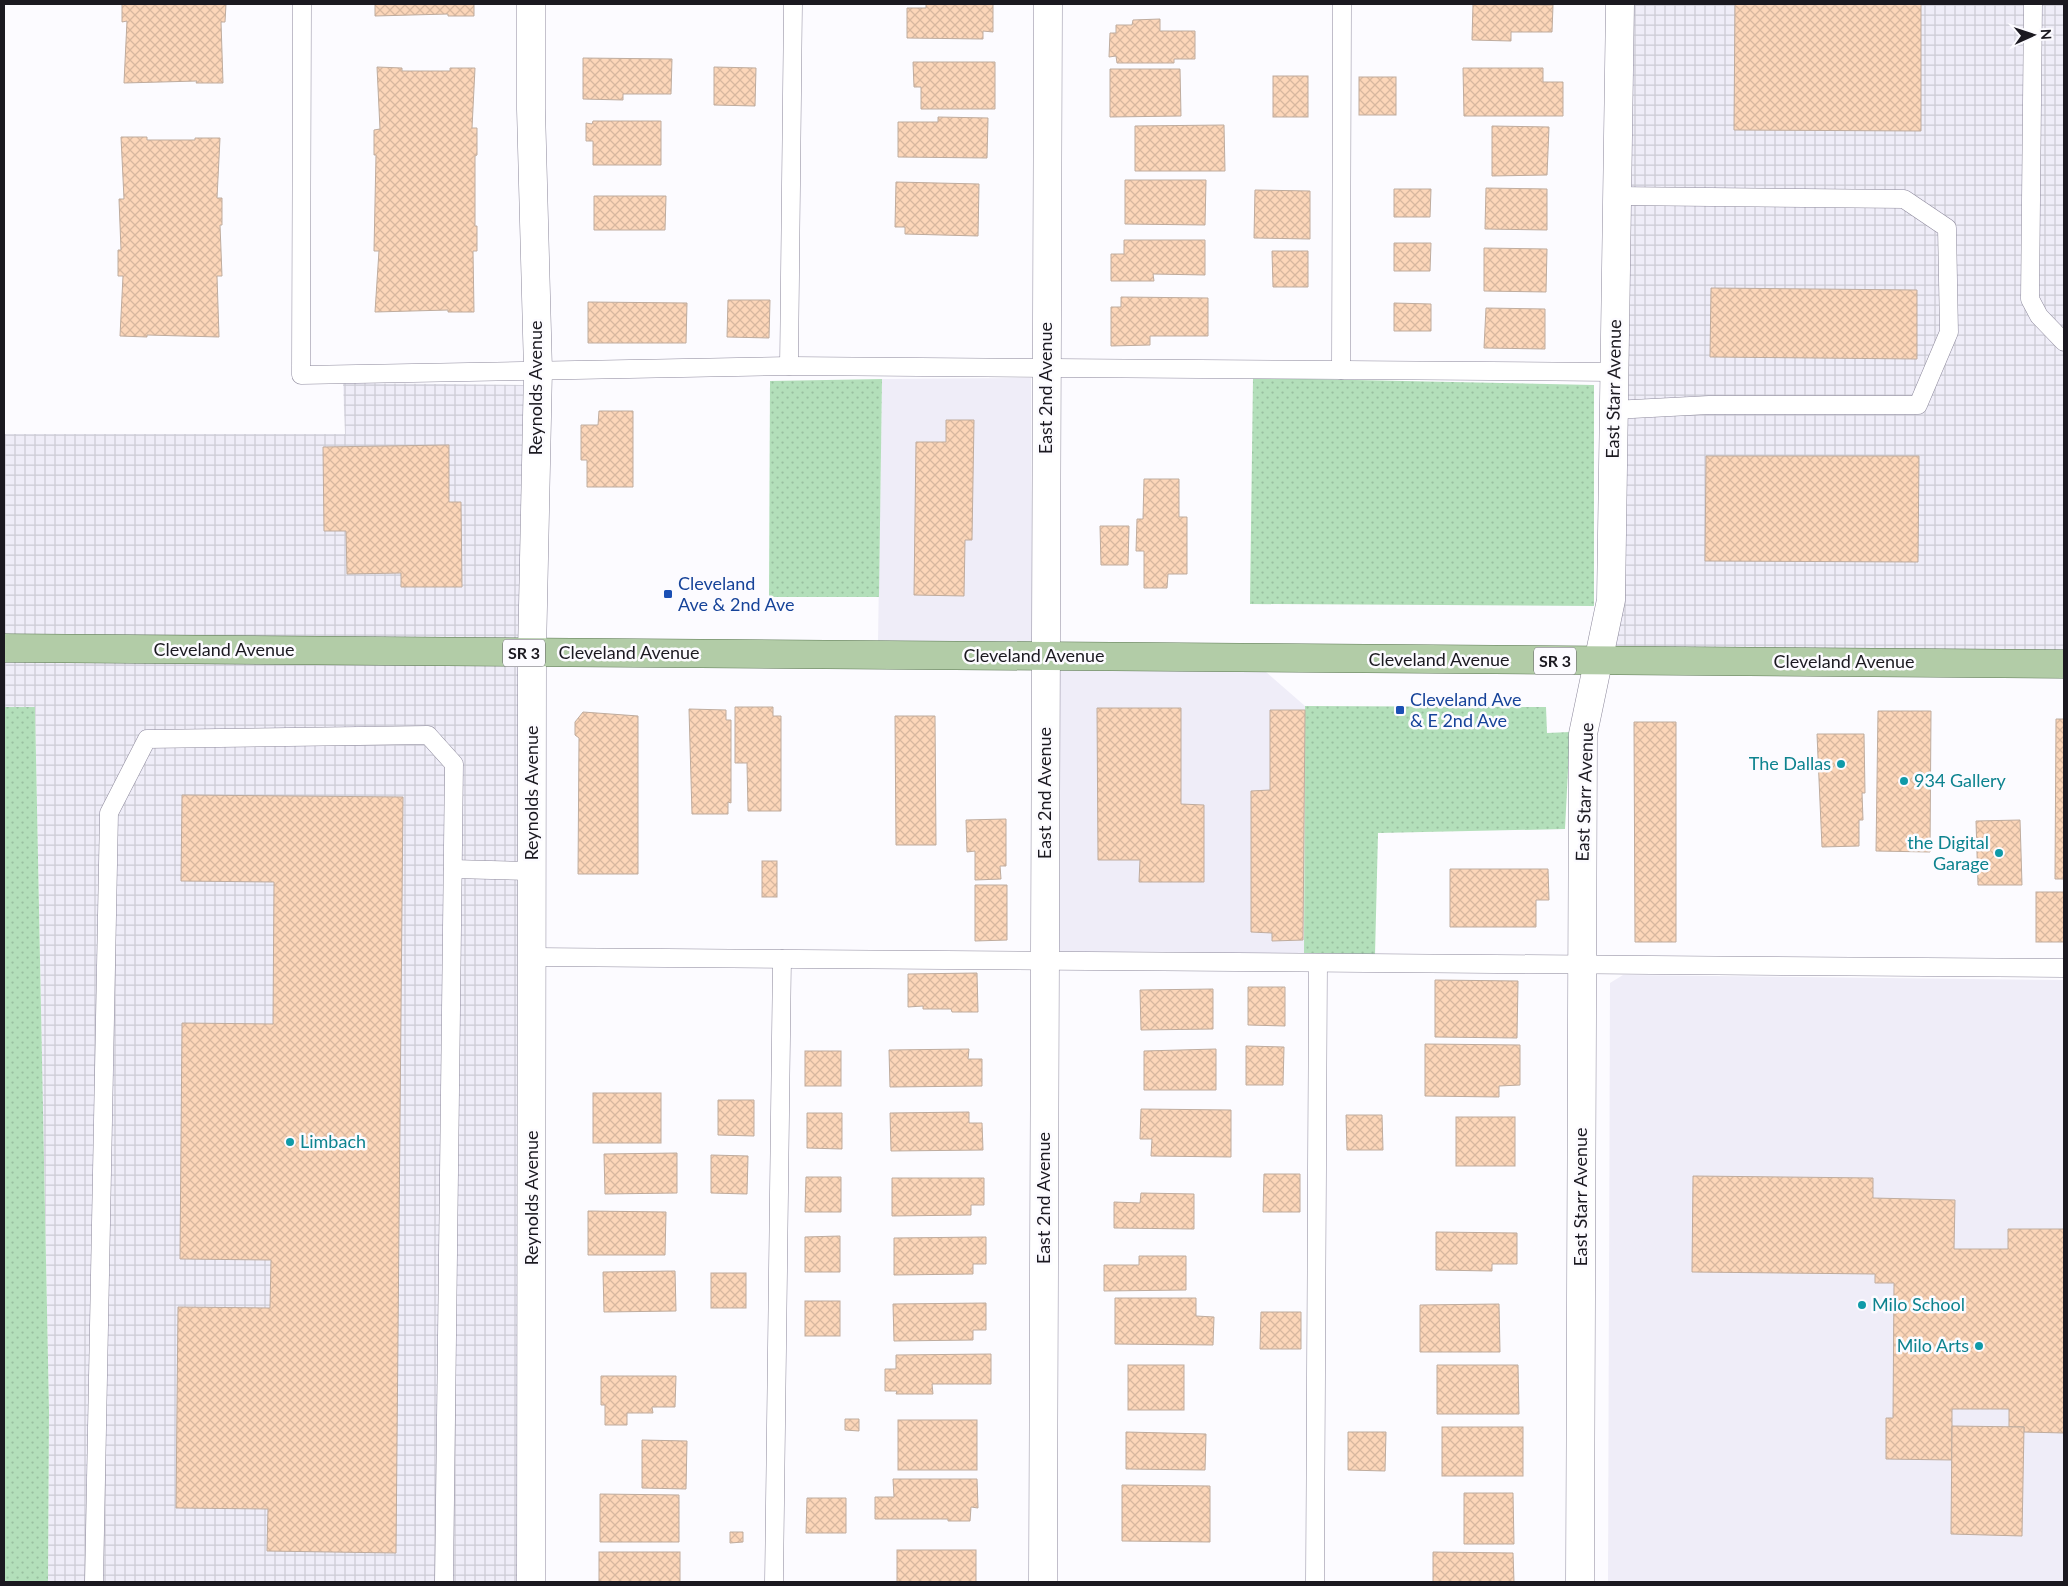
<svg xmlns="http://www.w3.org/2000/svg" width="2068" height="1586" viewBox="0 0 2068 1586" font-family="Lato,sans-serif">
  <style>
    .built { fill: #efedf8 }
    .industrial { fill: url(#industrial-grid) }
    .grass { fill: url(#grass-dots) }
    .building { fill: url(#building-cross-hatch); stroke: #bfac9e }
    .lines { fill: none; stroke-linecap: round; stroke-linejoin: round }
    .service-casing { stroke: #8d899c; stroke-width: 19 }
    .minor-casing { stroke: #8d899c; stroke-width: 29 }
    .tertiary-casing { stroke: #8d899c; stroke-width: 29 }
    .primary-casing { stroke: #5b7752; stroke-width: 29 }
    .service { stroke: #fff; stroke-width: 18 }
    .minor { stroke: #fff; stroke-width: 28 }
    .tertiary { stroke: #fff; stroke-width: 28 }
    .primary { stroke: #b2cca7; stroke-width: 28 }
    .transit-dot { fill: #1a4fb4; stroke: #fcfbff; stroke-width: 2 }
    .culture-dot { fill: #0f9aa8; stroke: #fcfbff; stroke-width: 2 }
    .labels { text-anchor: middle; stroke-width: 5; stroke-linejoin: round; paint-order: stroke }
    .shield { fill: #fcfbff; stroke: #5e5d63; stroke-width: 1 }
    .shield-label { font-size: 16px; font-weight: bold; fill: #1b1920 }
    .street-label { font-size: 18px; fill: #1b1920; stroke: #fcfbff }
    .transit-label { font-size: 18px; fill: #164399; stroke: #fcfbff; text-anchor: start }
    .culture-label { font-size: 18px; fill: #0d838f; stroke: #fcfbff; text-anchor: end }
  </style>
  <defs>
    <pattern id="industrial-grid" width="8" height="8" patternUnits="userSpaceOnUse" patternTransform="scale(1.25)"><rect width="8" height="8" fill="#efedf8"/><path d="M0 4h8M4 0v8" fill="none" stroke="#cccbd4"/></pattern>
    <pattern id="grass-dots" width="8" height="8" patternUnits="userSpaceOnUse" patternTransform="scale(1.25)"><rect width="8" height="8" fill="#b3dfba"/><path d="M2 2h.1M6 6h.1" fill="none" stroke="#99bfa0" stroke-width="1.8" stroke-linecap="round"/></pattern>
    <pattern id="building-cross-hatch" width="8" height="8" patternUnits="userSpaceOnUse" patternTransform="scale(1.25)"><rect width="8" height="8" fill="#fcd6b9"/><path d="M0 0l8 8M0 8l8-8" fill="none" stroke="#d7b79f"/></pattern>
  </defs>
  <rect width="100%" height="100%" fill="#fcfbff"/>
  <g class="built">
    <polygon points="1031,378 1033,645 878,642 882,379"/>
    <polygon points="1249,657 1305,706 1304,955 1052,956 1054,658"/>
    <polygon points="1623,975 2064,980 2064,1582 1608,1582 1610,983"/>
  </g>
  <g class="industrial">
    <polygon points="1620,4 2064,4 2064,664 1610,660"/>
    <polygon points="343,383 524,385 528,1582 48,1582 49,1411 35,708 4,707 4,434 345,434"/>
  </g>
  <g class="grass">
    <polygon points="1253,378 1594,385 1594,606 1250,604"/>
    <polygon points="882,379 879,597 769,597 770,381"/>
    <polygon points="1305,706 1546,707 1547,733 1570,732 1565,829 1378,833 1375,955 1304,955"/>
    <polygon points="4,707 35,707 49,1411 48,1582 4,1582"/>
  </g>
  <g class="building">
    <polygon points="122,4 226,4 225,22 221,22 223,83 196,83 197,81 124,83 127,21 122,22"/>
    <polygon points="375,4 474,4 474,16 448,16 448,14 375,16"/>
    <polygon points="926,4 993,4 993,32 983,31 983,39 907,38 907,8 926,8"/>
    <polygon points="1473,4 1553,5 1552,32 1511,32 1511,41 1472,40"/>
    <polygon points="1735,4 1921,4 1921,131 1734,130"/>
    <polygon points="1160,19 1160,31 1195,31 1195,59 1174,59 1174,63 1117,63 1116,56 1109,57 1110,33 1116,33 1116,25 1132,25 1133,20"/>
    <polygon points="583,58 672,59 671,94 623,94 623,100 583,99"/>
    <polygon points="913,62 995,62 995,109 921,109 921,87 914,87"/>
    <polygon points="377,67 402,68 402,71 450,71 450,68 475,68 472,128 477,128 477,155 475,156 475,226 477,226 477,251 473,251 474,312 448,312 448,310 375,312 379,251 374,251 376,155 374,155 374,130 380,129"/>
    <polygon points="714,67 756,68 755,106 714,105"/>
    <polygon points="1463,68 1543,68 1543,82 1563,82 1563,116 1464,116"/>
    <polygon points="1110,69 1180,69 1181,116 1110,117"/>
    <rect x="1273" y="76" width="35" height="41"/>
    <rect x="1359" y="77" width="37" height="38"/>
    <polygon points="938,117 988,118 987,158 898,157 898,122 938,122"/>
    <polygon points="593,121 661,121 661,165 593,165 593,141 586,141 586,123 592,124"/>
    <polygon points="1224,125 1225,171 1135,171 1135,126"/>
    <polygon points="1492,126 1549,127 1547,175 1492,176"/>
    <polygon points="121,137 147,137 147,140 195,140 195,138 220,138 217,198 222,198 222,225 220,225 222,276 217,276 219,337 147,335 147,337 120,336 123,276 118,276 118,250 121,250 119,199 124,199"/>
    <polygon points="1125,180 1206,180 1205,225 1125,224"/>
    <polygon points="896,182 979,184 978,236 905,234 905,227 895,227"/>
    <polygon points="1486,188 1547,189 1547,230 1485,229"/>
    <polygon points="1394,189 1431,189 1430,217 1394,217"/>
    <polygon points="1255,190 1310,191 1310,239 1254,238"/>
    <polygon points="594,196 666,196 665,230 594,230"/>
    <polygon points="1124,240 1205,240 1205,275 1153,274 1154,281 1111,281 1111,254 1124,254"/>
    <polygon points="1394,243 1431,243 1430,271 1394,271"/>
    <polygon points="1484,248 1547,249 1546,292 1484,291"/>
    <polygon points="1272,251 1308,251 1308,287 1273,287"/>
    <polygon points="1711,288 1917,290 1917,359 1710,357"/>
    <polygon points="1121,297 1208,298 1208,336 1150,336 1150,345 1111,346 1111,307 1121,307"/>
    <polygon points="728,300 770,300 769,338 727,337"/>
    <polygon points="588,302 687,303 686,343 588,343"/>
    <polygon points="1394,303 1431,304 1431,331 1394,331"/>
    <polygon points="1486,308 1545,309 1545,349 1484,348"/>
    <polygon points="599,411 633,411 633,487 587,487 587,460 581,460 581,425 598,425"/>
    <polygon points="946,420 974,420 972,540 965,540 964,596 914,595 916,442 946,442"/>
    <polygon points="449,445 449,502 461,502 462,587 401,587 401,573 347,574 346,531 324,531 323,447"/>
    <polygon points="1706,456 1919,456 1918,562 1705,561"/>
    <polygon points="1144,479 1179,479 1179,517 1187,517 1187,574 1168,574 1167,588 1144,588 1144,551 1136,551 1137,519 1143,519"/>
    <polygon points="1100,526 1129,526 1128,565 1101,565"/>
    <polygon points="735,707 773,707 773,716 781,716 781,811 748,811 747,763 735,763"/>
    <polygon points="1097,708 1181,708 1181,804 1204,805 1204,882 1139,882 1140,860 1098,860"/>
    <polygon points="689,709 726,710 726,720 731,720 731,803 728,802 728,814 692,814"/>
    <polygon points="1270,710 1305,710 1303,940 1272,941 1272,933 1251,932 1251,791 1270,790"/>
    <polygon points="1878,711 1931,711 1930,852 1876,851"/>
    <polygon points="583,712 638,716 638,874 578,874 579,738 575,735 575,722"/>
    <polygon points="895,716 935,716 936,845 896,845"/>
    <polygon points="2056,719 2064,719 2064,879 2055,879"/>
    <polygon points="1634,722 1676,722 1676,942 1635,942"/>
    <polygon points="1817,734 1864,734 1865,793 1862,793 1863,820 1859,820 1859,846 1822,847"/>
    <polygon points="182,795 403,797 396,1553 267,1551 268,1509 176,1508 178,1307 270,1308 271,1260 180,1259 182,1023 273,1024 274,882 181,881"/>
    <polygon points="1006,819 1006,866 1000,866 1001,879 975,880 975,851 967,852 966,820"/>
    <polygon points="2020,820 2022,885 1978,885 1976,821"/>
    <rect x="762" y="861" width="15" height="36"/>
    <polygon points="1450,869 1548,869 1549,900 1536,900 1536,927 1450,927"/>
    <polygon points="975,885 1007,885 1007,940 975,941"/>
    <rect x="2036" y="892" width="28" height="50"/>
    <polygon points="977,973 978,1012 952,1012 951,1009 923,1009 923,1006 908,1007 908,974"/>
    <polygon points="1435,980 1518,981 1517,1038 1435,1037"/>
    <polygon points="1248,987 1285,987 1285,1026 1248,1025"/>
    <polygon points="1213,989 1213,1029 1141,1030 1140,990"/>
    <polygon points="1425,1044 1520,1045 1520,1085 1499,1086 1499,1097 1425,1096"/>
    <polygon points="1246,1046 1284,1047 1283,1085 1246,1085"/>
    <polygon points="969,1049 968,1059 982,1059 982,1086 890,1087 889,1050"/>
    <polygon points="1216,1049 1216,1090 1144,1090 1144,1051"/>
    <rect x="805" y="1051" width="36" height="35"/>
    <rect x="593" y="1093" width="68" height="50"/>
    <polygon points="718,1100 754,1100 754,1136 718,1135"/>
    <polygon points="1141,1109 1231,1110 1231,1157 1151,1156 1152,1139 1140,1139"/>
    <polygon points="969,1112 969,1123 982,1123 983,1150 891,1151 890,1113"/>
    <polygon points="807,1113 842,1113 842,1149 807,1148"/>
    <polygon points="1346,1115 1382,1115 1383,1150 1347,1150"/>
    <rect x="1456" y="1117" width="59" height="49"/>
    <polygon points="677,1153 677,1193 605,1194 604,1154"/>
    <polygon points="711,1155 748,1156 747,1194 711,1193"/>
    <polygon points="1264,1174 1300,1174 1300,1212 1263,1212"/>
    <polygon points="1693,1176 1873,1178 1873,1198 1955,1200 1954,1249 2008,1249 2008,1229 2064,1229 2064,1433 2024,1432 2024,1427 2009,1427 2009,1409 1952,1409 1952,1460 1886,1459 1886,1418 1893,1418 1894,1283 1875,1283 1875,1274 1692,1272"/>
    <polygon points="806,1177 841,1177 841,1212 805,1212"/>
    <polygon points="892,1178 984,1178 984,1205 971,1205 971,1215 892,1216"/>
    <polygon points="1141,1193 1194,1194 1194,1229 1114,1228 1114,1202 1140,1203"/>
    <polygon points="588,1211 666,1212 665,1255 588,1255"/>
    <polygon points="1436,1232 1517,1233 1517,1264 1492,1264 1492,1271 1436,1270"/>
    <polygon points="840,1236 840,1272 805,1272 805,1237"/>
    <polygon points="986,1237 986,1264 973,1264 973,1274 894,1275 894,1238"/>
    <polygon points="1139,1256 1186,1256 1186,1290 1104,1291 1104,1265 1139,1265"/>
    <polygon points="675,1271 676,1311 604,1312 603,1272"/>
    <rect x="711" y="1273" width="35" height="35"/>
    <polygon points="1115,1298 1196,1298 1196,1316 1214,1317 1213,1345 1115,1344"/>
    <rect x="805" y="1301" width="35" height="35"/>
    <polygon points="986,1303 986,1330 973,1330 973,1340 894,1341 893,1304"/>
    <polygon points="1499,1304 1500,1352 1420,1352 1420,1305"/>
    <polygon points="1261,1312 1301,1312 1301,1349 1260,1349"/>
    <polygon points="991,1354 991,1384 932,1384 933,1394 896,1394 897,1391 885,1391 885,1369 896,1369 896,1355"/>
    <rect x="1128" y="1365" width="56" height="45"/>
    <polygon points="1437,1365 1518,1365 1519,1414 1437,1414"/>
    <polygon points="601,1376 676,1376 675,1407 652,1407 653,1413 627,1413 627,1425 605,1425 605,1405 601,1405"/>
    <polygon points="845,1419 859,1419 859,1431 845,1430"/>
    <rect x="898" y="1420" width="79" height="50"/>
    <polygon points="1952,1426 2024,1427 2022,1536 1951,1534"/>
    <rect x="1442" y="1427" width="81" height="49"/>
    <polygon points="1126,1432 1206,1434 1205,1470 1126,1469"/>
    <polygon points="1348,1432 1386,1432 1385,1471 1348,1470"/>
    <polygon points="642,1440 687,1441 686,1489 642,1488"/>
    <polygon points="893,1479 977,1479 978,1508 971,1507 970,1521 948,1521 948,1519 875,1519 875,1497 894,1497"/>
    <polygon points="1122,1485 1210,1486 1210,1542 1122,1541"/>
    <polygon points="1464,1493 1513,1493 1514,1544 1464,1544"/>
    <polygon points="600,1494 679,1495 679,1542 600,1542"/>
    <polygon points="807,1498 846,1498 846,1533 806,1533"/>
    <polygon points="730,1532 743,1532 743,1542 730,1543"/>
    <rect x="897" y="1550" width="79" height="32"/>
    <rect x="599" y="1552" width="81" height="30"/>
    <polygon points="1433,1552 1513,1553 1514,1582 1433,1582"/>
  </g>
  <g class="lines">
    <defs>
      <g id="service">
        <polyline points="302,4 301,375 789,366 1614,372"/>
        <polyline points="2033,4 2030,299 2039,316 2064,342"/>
        <polyline points="789,366 793,4"/>
        <polyline points="1341,370 1342,4"/>
        <polyline points="1613,410 1709,405 1918,405 1949,332 1947,228 1904,199 1617,196"/>
        <polyline points="453,869 532,871"/>
        <polyline points="533,957 2064,968"/>
        <polyline points="94,1582 109,813 147,739 428,735 454,764 444,1582"/>
        <polyline points="774,1582 782,959"/>
        <polyline points="1315,1582 1318,963"/>
      </g>
      <g id="minor">
        <polyline points="531,1582 532,653 538,370 531,109 531,4"/>
        <polyline points="1580,1582 1583,734 1611,600 1620,4"/>
      </g>
      <polyline id="tertiary" points="1043,1582 1048,4"/>
      <polyline id="primary" points="4,648 2064,664"/>
    </defs>
    <use href="#service" class="service-casing"/>
    <use href="#minor" class="minor-casing"/>
    <use href="#tertiary" class="tertiary-casing"/>
    <use href="#primary" class="primary-casing"/>
    <use href="#service" class="service"/>
    <use href="#minor" class="minor"/>
    <use href="#tertiary" class="tertiary"/>
    <use href="#primary" class="primary"/>
  </g>
  <g class="transit-dot">
    <rect x="663" y="589" width="10" height="10" rx="2.5"/>
    <rect x="1395" y="705" width="10" height="10" rx="2.5"/>
  </g>
  <g class="culture-dot">
    <circle cx="1841" cy="764" r="5"/>
    <circle cx="1904" cy="781" r="5"/>
    <circle cx="1999" cy="853" r="5"/>
    <circle cx="290" cy="1142" r="5"/>
    <circle cx="1862" cy="1305" r="5"/>
    <circle cx="1979" cy="1346" r="5"/>
  </g>
  <g class="labels">
    <g class="shield">
      <rect x="503" y="639.5" width="42" height="27" rx="4"/>
      <rect x="1534" y="647.5" width="42" height="27" rx="4"/>
    </g>
    <g class="shield-label">
      <text x="524" y="659">SR 3</text>
      <text x="1555" y="667">SR 3</text>
    </g>
    <g class="street-label">
      <text transform="translate(536 388) rotate(-90)" y="6">Reynolds Avenue</text>
      <text transform="translate(1046 388) rotate(-90)" y="6">East 2nd Avenue</text>
      <text transform="translate(1614 389) rotate(-89)" y="6">East Starr Avenue</text>
      <text x="224" y="656">Cleveland Avenue</text>
      <text x="629" y="659">Cleveland Avenue</text>
      <text x="1034" y="662">Cleveland Avenue</text>
      <text x="1439" y="666">Cleveland Avenue</text>
      <text x="1844" y="668">Cleveland Avenue</text>
      <text transform="translate(1585 792) rotate(-88)" y="6">East Starr Avenue</text>
      <text transform="translate(532 793) rotate(-90)" y="6">Reynolds Avenue</text>
      <text transform="translate(1045 793) rotate(-90)" y="6">East 2nd Avenue</text>
      <text transform="translate(1581 1197) rotate(-90)" y="6">East Starr Avenue</text>
      <text transform="translate(532 1198) rotate(-90)" y="6">Reynolds Avenue</text>
      <text transform="translate(1044 1198) rotate(-90)" y="6">East 2nd Avenue</text>
    </g>
    <g class="transit-label">
      <text x="678" y="590">Cleveland<tspan x="678" dy="21">Ave &amp; 2nd Ave</tspan></text>
      <text x="1410" y="706">Cleveland Ave<tspan x="1410" dy="21">&amp; E 2nd Ave</tspan></text>
    </g>
    <g class="culture-label">
      <text x="1831" y="770">The Dallas</text>
      <text x="1914" y="787" text-anchor="start">934 Gallery</text>
      <text x="1989" y="849">the Digital<tspan x="1989" dy="21">Garage</tspan></text>
      <text x="300" y="1148" text-anchor="start">Limbach</text>
      <text x="1872" y="1311" text-anchor="start">Milo School</text>
      <text x="1969" y="1352">Milo Arts</text>
    </g>
  </g>
  <rect width="2068" height="1586" fill="none" stroke="#1b1920" stroke-width="10"/>
  <g transform="translate(2033 35) rotate(87)" stroke="#fcfbff" stroke-width="4" paint-order="stroke">
  <path d="M0-4L9 19L0 12L-9 19Z" fill="#1b1920"/>
  <text y="-8" font-size="14" font-weight="bold" text-anchor="middle" fill="#1b1920">N</text>
  </g>
</svg>
